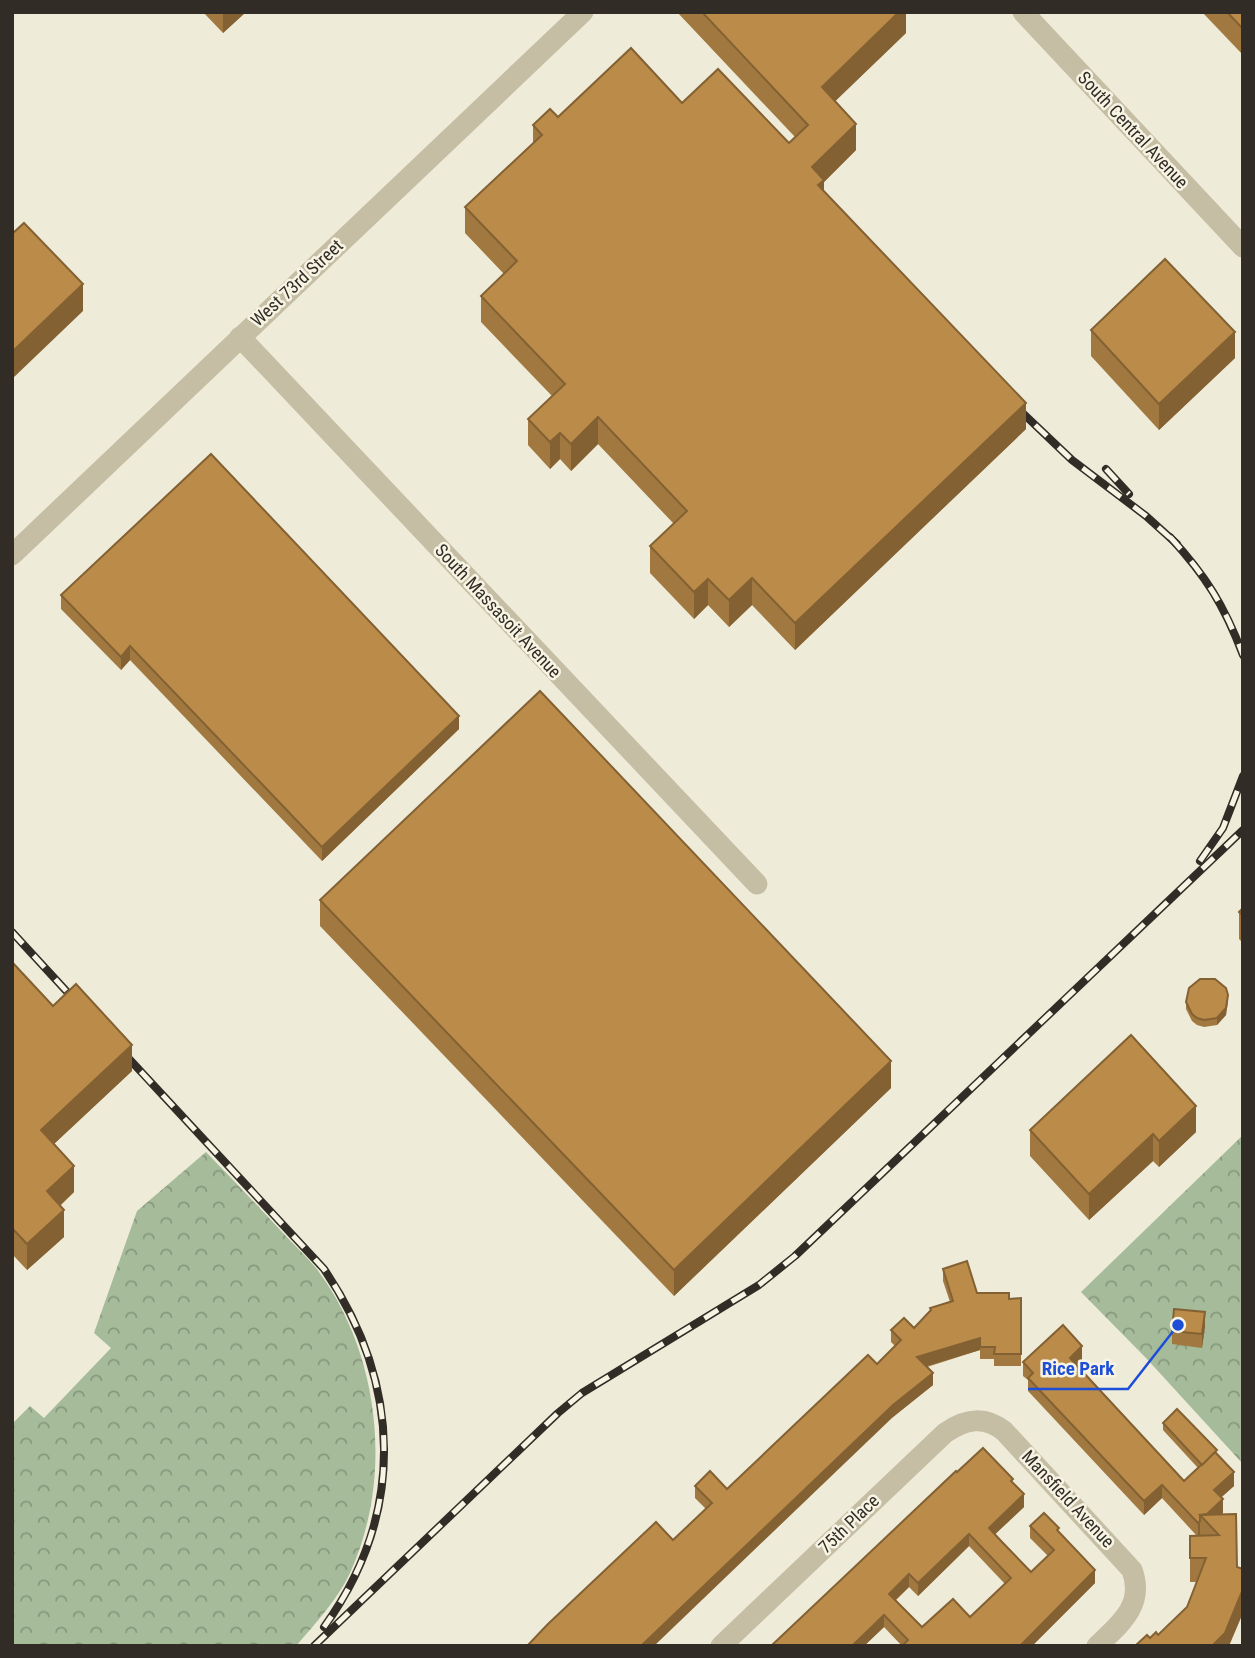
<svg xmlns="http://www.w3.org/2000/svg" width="1255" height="1658" viewBox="0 0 1255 1658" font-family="'Roboto Condensed',sans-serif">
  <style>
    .forest { fill: url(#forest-crowns) }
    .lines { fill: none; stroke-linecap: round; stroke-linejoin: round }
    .minor { stroke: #c5bea5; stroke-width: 21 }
    .rail-casing { stroke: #312d26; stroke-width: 8 }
    .rail { stroke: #f7f4e4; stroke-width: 5; stroke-dasharray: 16; stroke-linecap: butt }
    .wall { fill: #a1783f; fill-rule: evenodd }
    .shaded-wall { fill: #836133 }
    .building { fill: #bb8b49; stroke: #836133; stroke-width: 2; fill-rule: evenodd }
    .labels { text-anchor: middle; stroke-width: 5; stroke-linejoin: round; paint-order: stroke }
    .street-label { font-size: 18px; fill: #312d26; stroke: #f7f4e4 }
    .leader { fill: none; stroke: #1d4ed8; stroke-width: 2.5 }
    .callout-dot { fill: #1d4ed8; stroke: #f7f4e4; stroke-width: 2.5 }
    .callout-label { font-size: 19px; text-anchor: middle; font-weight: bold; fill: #1d4ed8; stroke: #f7f4e4; stroke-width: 5; stroke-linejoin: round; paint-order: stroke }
  </style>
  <defs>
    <pattern id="forest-crowns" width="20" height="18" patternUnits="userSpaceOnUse" patternTransform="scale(1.75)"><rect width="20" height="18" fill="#a5bb9a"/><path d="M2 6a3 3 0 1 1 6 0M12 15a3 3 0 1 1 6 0" fill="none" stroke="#87987d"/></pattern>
  </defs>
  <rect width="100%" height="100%" fill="#eeebd8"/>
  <g class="forest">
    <polygon points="1243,1135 1243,1464 1146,1358 1081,1292"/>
    <path d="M206,1152C232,1179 258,1206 283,1233C294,1245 306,1256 316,1268C380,1352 394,1477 350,1573C338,1599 315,1624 296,1646H12V1424L30,1406L44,1418L111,1348L94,1333L137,1211Z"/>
  </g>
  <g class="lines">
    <g class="minor">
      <polyline points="1023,12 1243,247"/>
      <polyline points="240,337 757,884"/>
      <polyline points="12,555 583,12"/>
      <path d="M721,1646L945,1433C965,1419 984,1415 1004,1431L1132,1570C1145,1605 1120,1624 1097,1646"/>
    </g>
    <defs>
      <g id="rail">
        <polyline points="1012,403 1072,460 1146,516 1177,544"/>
        <polyline points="1106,469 1129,494"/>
        <path d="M1170,537C1206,576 1224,605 1243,655"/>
        <polyline points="1200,861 1223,828 1243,776"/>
        <polyline points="12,932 81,1007"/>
        <path d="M119,1048L324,1269C402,1384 406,1514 324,1627"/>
        <polyline points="314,1646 558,1413 582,1393 759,1285 795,1256 1243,830"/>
      </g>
    </defs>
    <use href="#rail" class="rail-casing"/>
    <use href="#rail" class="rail"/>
  </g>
  <g class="wall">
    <polygon points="203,12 246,12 223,33"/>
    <polygon points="677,12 906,12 906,33 835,101 856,150 824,182 824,191 1026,429 795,650 752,605 729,627 708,605 694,619 650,573 650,546 674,524 598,444 571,471 560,459 550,469 528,445 528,419 552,396 481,322 481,296 504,274 465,233 465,207 533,143 533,125 558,117 682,103 789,143 795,137"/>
    <polygon points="1202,12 1243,12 1243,55"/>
    <polygon points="1091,330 1235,358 1159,430 1091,356"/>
    <polygon points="61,595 459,729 322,861 130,660 121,670 61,609"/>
    <polygon points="320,900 891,1088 674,1296 320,926"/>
    <polygon points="1243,908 1243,943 1239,939 1239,912"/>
    <polygon points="12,962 53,1006 132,1071 54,1144 74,1192 60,1206 64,1237 27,1270 12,1254"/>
    <polygon points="1186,1002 1228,1002 1226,1015 1217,1025 1204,1027 1197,1025 1192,1021 1186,1009"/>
    <polygon points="1030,1130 1196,1132 1159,1167 1153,1161 1089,1220 1030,1156"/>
    <polygon points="943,1269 977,1293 1009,1299 1021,1298 1021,1366 994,1366 994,1359 980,1359 980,1350 927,1367 933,1385 893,1417 673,1540 706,1509 695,1498 695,1486 727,1489 877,1364 895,1346 891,1342 891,1330 914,1328 930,1311 930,1308 950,1302 943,1281"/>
    <polygon points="1205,1326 1202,1348 1172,1344 1172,1331"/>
    <polygon points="1082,1359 1077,1365 1184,1481 1198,1468 1163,1430 1163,1423 1217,1454 1234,1486 1221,1497 1223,1513 1221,1514 1237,1567 1243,1613 1150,1638 1158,1635 1187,1607 1197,1582 1190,1582 1190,1536 1197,1536 1162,1498 1144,1515 1028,1391 1028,1380 1023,1376 1023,1362"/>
    <path d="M957,1472L1013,1483L1024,1507L995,1534L1031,1572L1048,1556L1030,1538V1526L1059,1532L1095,1583L1032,1646H902L884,1627L864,1646ZM969,1546L1005,1584L970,1617L922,1627L896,1600L909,1587L918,1596Z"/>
  </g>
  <g class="shaded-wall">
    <polygon points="223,12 246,12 223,33"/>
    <polygon points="899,12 906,12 906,33 822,114 822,87"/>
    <polygon points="856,124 856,150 824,182 824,206 812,167"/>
    <polygon points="83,284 83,311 12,379 12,352"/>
    <polygon points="1235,332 1235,358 1159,430 1159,404"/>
    <polygon points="1026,403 1026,429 795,650 795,623"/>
    <polygon points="598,417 598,444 571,471 571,444"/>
    <polygon points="560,433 560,459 550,469 550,442"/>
    <polygon points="752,578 752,605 729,627 729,600"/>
    <polygon points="708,579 708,605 694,619 694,592"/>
    <polygon points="130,646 130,660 121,670 121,657"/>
    <polygon points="459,716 459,729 322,861 322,847"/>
    <polygon points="1228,995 1226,1015 1217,1025 1217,1018"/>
    <polygon points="132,1045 132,1071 41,1156 41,1130"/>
    <polygon points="891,1061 891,1088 674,1296 674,1270"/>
    <polygon points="1196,1106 1196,1132 1159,1167 1159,1141"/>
    <polygon points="1153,1134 1153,1161 1089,1220 1089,1194"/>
    <polygon points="74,1166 74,1192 47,1217 47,1191"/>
    <polygon points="64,1210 64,1237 27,1270 27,1244"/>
    <polygon points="1205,1312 1205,1326 1202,1348 1202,1334"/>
    <polygon points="980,1338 980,1350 917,1369 917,1357"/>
    <polygon points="1082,1346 1082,1359 1070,1372 1070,1358"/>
    <polygon points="933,1373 933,1385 893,1417 654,1646 641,1646 893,1405"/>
    <polygon points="1234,1472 1234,1486 1214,1504 1214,1490"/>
    <polygon points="1162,1485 1162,1498 1144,1515 1144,1501"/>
    <polygon points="1024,1494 1024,1507 989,1540 989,1528"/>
    <polygon points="1223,1499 1223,1513 1210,1525 1203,1518"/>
    <polygon points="1200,1521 1200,1534 1198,1536 1198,1523"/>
    <polygon points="969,1534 969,1546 918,1596 918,1583"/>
    <polygon points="1095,1570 1095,1583 1032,1646 1020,1646"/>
    <polygon points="909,1574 909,1587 889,1606 889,1594"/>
    <polygon points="1243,1589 1243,1613 1229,1646 1212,1646"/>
    <polygon points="884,1615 884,1627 864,1646 852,1646"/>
  </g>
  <g class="building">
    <polygon points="702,12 899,12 822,87 856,124 812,167 824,180 818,185 1026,403 795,623 752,578 729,600 708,579 694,592 650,546 687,511 598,417 571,444 560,433 550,442 528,419 565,384 481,296 517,261 465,207 542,135 533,125 550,109 558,117 631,48 682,103 718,69 789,143 808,125"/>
    <polygon points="1227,12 1243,12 1243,29"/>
    <polygon points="24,223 83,284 12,352 12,234"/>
    <polygon points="1165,259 1235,332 1159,404 1091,330"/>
    <polygon points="211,454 459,716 322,847 130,646 121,657 61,595"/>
    <polygon points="540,691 891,1061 674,1270 320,900"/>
    <polygon points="1243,908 1243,916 1239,912"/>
    <polygon points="12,962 53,1006 76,984 132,1045 41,1130 74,1166 47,1191 64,1210 27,1244 12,1228"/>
    <polygon points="1200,979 1215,979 1226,988 1228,995 1226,1008 1217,1018 1204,1020 1197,1018 1192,1014 1186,1002 1189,988"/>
    <polygon points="1131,1035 1196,1106 1159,1141 1153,1134 1089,1194 1030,1130"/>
    <polygon points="967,1261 977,1293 1009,1293 1009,1299 1021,1298 1021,1354 994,1354 995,1347 980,1347 980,1338 917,1357 933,1373 893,1405 641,1646 527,1646 548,1624 656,1522 673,1540 712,1503 695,1486 710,1471 727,1489 868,1355 877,1364 901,1340 891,1330 904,1318 914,1328 931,1310 930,1308 953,1301 943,1269"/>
    <polygon points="1174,1309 1205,1312 1202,1334 1172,1331"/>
    <polygon points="1063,1325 1082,1346 1070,1358 1184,1481 1215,1452 1234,1472 1214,1490 1223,1499 1207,1514 1200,1515 1200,1521 1198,1523 1162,1485 1144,1501 1028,1378 1033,1373 1023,1362"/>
    <polygon points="1177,1409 1217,1450 1202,1465 1163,1423"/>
    <path d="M983,1448L1013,1479L1011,1481L1024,1494L989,1528L1002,1542L1031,1572L1054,1550L1030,1526L1044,1513L1059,1528L1057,1530L1095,1570L1020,1646H902L908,1640L884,1615L852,1646H771L956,1471L957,1472ZM969,1534L1011,1578L970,1617L953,1599L922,1627L889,1594L909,1574L918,1583Z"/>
    <polygon points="1236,1514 1237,1567 1243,1569 1243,1589 1225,1633 1212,1646 1135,1646 1147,1635 1150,1638 1156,1632 1158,1635 1187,1607 1206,1558 1190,1558 1190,1536 1219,1535 1200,1515"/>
  </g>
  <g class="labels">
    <g class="street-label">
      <text transform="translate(1133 130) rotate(47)" y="6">South Central Avenue</text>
      <text transform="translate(297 283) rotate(-43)" y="6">West 73rd Street</text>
      <text transform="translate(498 611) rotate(47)" y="6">South Massasoit Avenue</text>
      <text transform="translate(1068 1499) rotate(47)" y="6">Mansfield Avenue</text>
      <text transform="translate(849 1524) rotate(-44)" y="6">75th Place</text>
    </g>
  </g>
  <path class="leader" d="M1178 1325L1128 1389H1028"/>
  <circle class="callout-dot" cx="1178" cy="1325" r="7"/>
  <g class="callout-label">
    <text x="1078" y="1375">Rice Park</text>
  </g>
  <rect width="1255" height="1658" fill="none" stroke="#312d26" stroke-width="28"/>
</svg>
